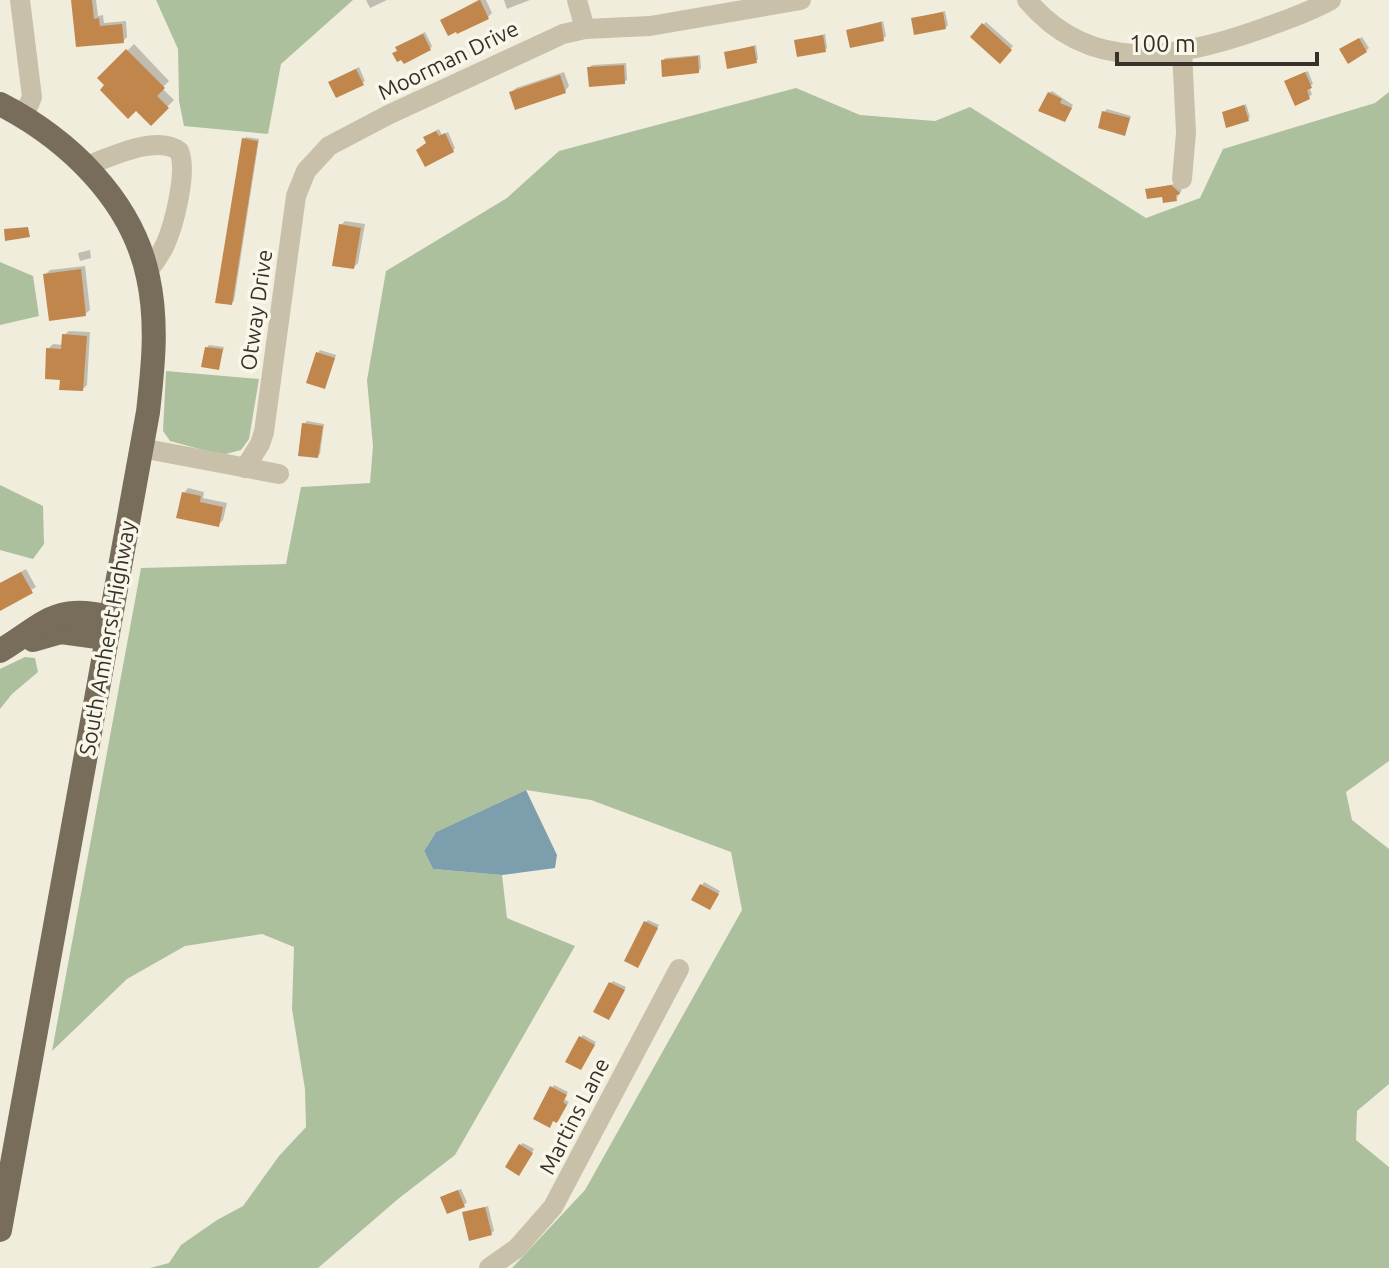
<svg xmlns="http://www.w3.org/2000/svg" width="1389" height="1268" viewBox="0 0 1389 1268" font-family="Ubuntu,sans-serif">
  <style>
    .green { fill: #acc09e }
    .water { fill: #7d9fad }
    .shadow { fill: #0003 }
    .building { fill: #c1864c }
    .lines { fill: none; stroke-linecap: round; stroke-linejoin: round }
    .minor { stroke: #c9c0aa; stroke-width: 20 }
    .major { stroke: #786c5b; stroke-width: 24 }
    .labels { text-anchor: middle; stroke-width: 7; stroke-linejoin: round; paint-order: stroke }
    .street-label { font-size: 22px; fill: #373129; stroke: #f9f6ea }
  </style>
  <rect width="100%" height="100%" fill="#f1eddd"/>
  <g class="green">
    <polygon points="156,0 353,0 281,64 268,134 184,126 179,101 178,49"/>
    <polygon points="796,88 860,115 935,121 970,107 1146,218 1200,198 1223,149 1375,103 1389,92 1389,761 1346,792 1352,820 1389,849 1389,1084 1357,1111 1356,1140 1389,1167 1389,1268 512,1268 585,1190 742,910 731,852 591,800 526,790 436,832 424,851 433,869 502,875 507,918 575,946 455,1155 398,1199 318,1268 150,1268 169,1263 181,1245 217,1220 243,1206 279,1156 306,1127 305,1089 292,1009 294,947 262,934 185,946 127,979 52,1051 141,568 286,564 301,487 370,483 373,446 367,380 386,271 507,198 559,151"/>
    <polygon points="0,262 33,276 39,316 0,325"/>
    <polygon points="166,371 259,379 249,439 241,450 222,455 170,441 163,431"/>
    <polygon points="0,485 43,506 44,544 33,559 0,550"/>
    <polygon points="25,657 35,658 38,672 12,694 0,709 0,669"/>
  </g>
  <polygon class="water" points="526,790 557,855 555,868 502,875 433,869 424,851 436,832"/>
  <g class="shadow">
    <polygon points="72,0 96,0 98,16 103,15 104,23 126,21 127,37 123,41 78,45"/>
    <polygon points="366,0 387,0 370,8"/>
    <polygon points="478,0 486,0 492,13 488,17 442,20"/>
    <polygon points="504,0 530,0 507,9"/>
    <polygon points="945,11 948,25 945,28 913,19"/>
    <polygon points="883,21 886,36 883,39 848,30"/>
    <polygon points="986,22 1013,46 1000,61 973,36"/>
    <polygon points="425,32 432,46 430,49 398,50 400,45"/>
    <polygon points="825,34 827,48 825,50 796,41"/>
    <polygon points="1362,37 1369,48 1366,51 1344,47"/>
    <polygon points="134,44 169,81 162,88 174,100 151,123 100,78"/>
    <polygon points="756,45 758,59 756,61 726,53"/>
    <polygon points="700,55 701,68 699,71 663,61 665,58"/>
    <polygon points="626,63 627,80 624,82 589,68 592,65"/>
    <polygon points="359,67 365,81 362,83 333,80"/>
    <polygon points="1308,71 1313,84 1309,87 1312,94 1309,97 1289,79"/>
    <polygon points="564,72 569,86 565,91 512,92 516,88"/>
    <polygon points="1052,91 1073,105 1067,117 1049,93"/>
    <polygon points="1246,104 1250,117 1248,120 1224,112"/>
    <polygon points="1107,109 1131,116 1125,134 1104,112"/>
    <polygon points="439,129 442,135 448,132 455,148 453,151 428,143 428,135"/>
    <polygon points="246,137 259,139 234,301 231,303 244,139"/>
    <polygon points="1174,184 1182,190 1176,199 1148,190"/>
    <polygon points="345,221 365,224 358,263 354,267 341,225"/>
    <polygon points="90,250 91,258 80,261 78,253"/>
    <polygon points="85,266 90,310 85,314 45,275 50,270"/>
    <polygon points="69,331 90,332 87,385 83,389 62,378 48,349 53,344 64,345 64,335"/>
    <polygon points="209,345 224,347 218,368 207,348"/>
    <polygon points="320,350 336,355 325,387 318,353"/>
    <polygon points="307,421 324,424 320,454 317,456 304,424"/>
    <polygon points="188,488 204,492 203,498 227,503 223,520 218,525 184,493"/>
    <polygon points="26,569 36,587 0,609 0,583"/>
    <polygon points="704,882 720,891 712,905 694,899"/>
    <polygon points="648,920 659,925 640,963 646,922"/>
    <polygon points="613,981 626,987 611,1015 611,983"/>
    <polygon points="583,1035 596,1042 583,1065 581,1037"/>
    <polygon points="554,1085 568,1092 564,1099 569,1102 557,1121 552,1088"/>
    <polygon points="523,1143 534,1149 521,1171 520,1145"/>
    <polygon points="461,1189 467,1202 464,1205 445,1195"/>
    <polygon points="488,1206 494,1231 491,1233 464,1213"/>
  </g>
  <g class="building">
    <polygon points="71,0 92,0 94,19 99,18 100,26 122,24 124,43 76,47"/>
    <polygon points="480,0 489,19 457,34 456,32 448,36 440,20"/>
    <polygon points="943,12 946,29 914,35 911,18"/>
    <polygon points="881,22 884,41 850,48 846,30"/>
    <polygon points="982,23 1012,50 1000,64 970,37"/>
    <polygon points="423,34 431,50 404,64 401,60 397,62 392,53 397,51 395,47"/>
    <polygon points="823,35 826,52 797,57 794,40"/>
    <polygon points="1359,38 1367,52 1348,64 1339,49"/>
    <polygon points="754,46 757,63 727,69 724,52"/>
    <polygon points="126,49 165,88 157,96 169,108 151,126 136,111 128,119 100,90 104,85 97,78"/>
    <polygon points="698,56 699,73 662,77 661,60"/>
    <polygon points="624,65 625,84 589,87 587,67"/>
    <polygon points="356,69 364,85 336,98 328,82"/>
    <polygon points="1305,72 1312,88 1307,90 1310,99 1295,106 1284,81"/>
    <polygon points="560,75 566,93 515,110 509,92"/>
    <polygon points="1048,92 1062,99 1060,103 1072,108 1065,122 1038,111"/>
    <polygon points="1244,105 1249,121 1226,128 1222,112"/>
    <polygon points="1102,111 1130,118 1125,136 1098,128"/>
    <polygon points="436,131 439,136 445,133 454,152 425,167 416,150 426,143 423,137"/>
    <polygon points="242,138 258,141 232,305 215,303"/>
    <polygon points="1171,185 1179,192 1180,194 1176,195 1177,201 1163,203 1162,197 1147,199 1145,189"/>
    <polygon points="339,224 361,228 354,269 332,266"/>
    <polygon points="28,227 30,237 5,241 4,229"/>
    <polygon points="81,269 86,316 49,321 43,274"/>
    <polygon points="62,334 87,336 83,391 59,390 60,380 45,379 46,348 61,349"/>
    <polygon points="205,347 223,349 219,370 201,367"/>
    <polygon points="316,352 335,358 325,389 306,383"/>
    <polygon points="302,423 323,426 318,458 298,456"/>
    <polygon points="182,492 201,496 200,502 223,507 219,527 176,518"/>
    <polygon points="21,572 33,593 0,611 0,583"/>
    <polygon points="700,884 719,894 710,910 691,900"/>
    <polygon points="644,921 658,928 638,968 624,961"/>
    <polygon points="609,982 625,990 609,1020 593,1012"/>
    <polygon points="579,1036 595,1045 581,1070 565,1062"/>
    <polygon points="550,1086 567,1095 563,1102 567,1105 557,1123 553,1121 550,1128 533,1119"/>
    <polygon points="519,1144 533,1153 519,1176 505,1167"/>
    <polygon points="458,1190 465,1207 447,1214 440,1197"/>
    <polygon points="485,1207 492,1235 469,1241 462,1212"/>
  </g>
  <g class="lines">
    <g class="minor">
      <polyline points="20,0 32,97 24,116"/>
      <polyline points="577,0 585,29"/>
      <path d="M1027,0C1090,75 1176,59 1258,30C1283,21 1308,13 1331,0"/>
      <polyline points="1182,51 1186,133 1182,179"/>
      <path d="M86,166C111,157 156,134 179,151C188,171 174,225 165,245C160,255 154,264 147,272"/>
      <polyline points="141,448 279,474"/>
      <polyline points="245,468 260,444 264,432 296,196 306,171 329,146 388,115 563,34 585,29 650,26 801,0"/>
      <polyline points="489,1268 517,1248 553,1207 679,969"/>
    </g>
    <g class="major">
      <path d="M0,104C68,139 132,200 148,277C158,322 153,368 148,412L0,1230"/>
      <polyline points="33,640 61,632 105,638"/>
      <path d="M0,651C43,625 55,603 109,617"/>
    </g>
  </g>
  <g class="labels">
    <g class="street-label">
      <text transform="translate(448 60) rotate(-26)" y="8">Moorman Drive</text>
      <text transform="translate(256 310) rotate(-82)" y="8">Otway Drive</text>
      <text transform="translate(107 638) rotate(-80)" y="8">South Amherst Highway</text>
      <text transform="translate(574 1116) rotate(-63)" y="8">Martins Lane</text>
    </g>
  </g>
  <path d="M1117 52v12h200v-12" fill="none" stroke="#373129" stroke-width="4"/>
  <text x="1129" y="52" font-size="24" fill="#373129" stroke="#f9f6ea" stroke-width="6" paint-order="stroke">100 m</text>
</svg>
